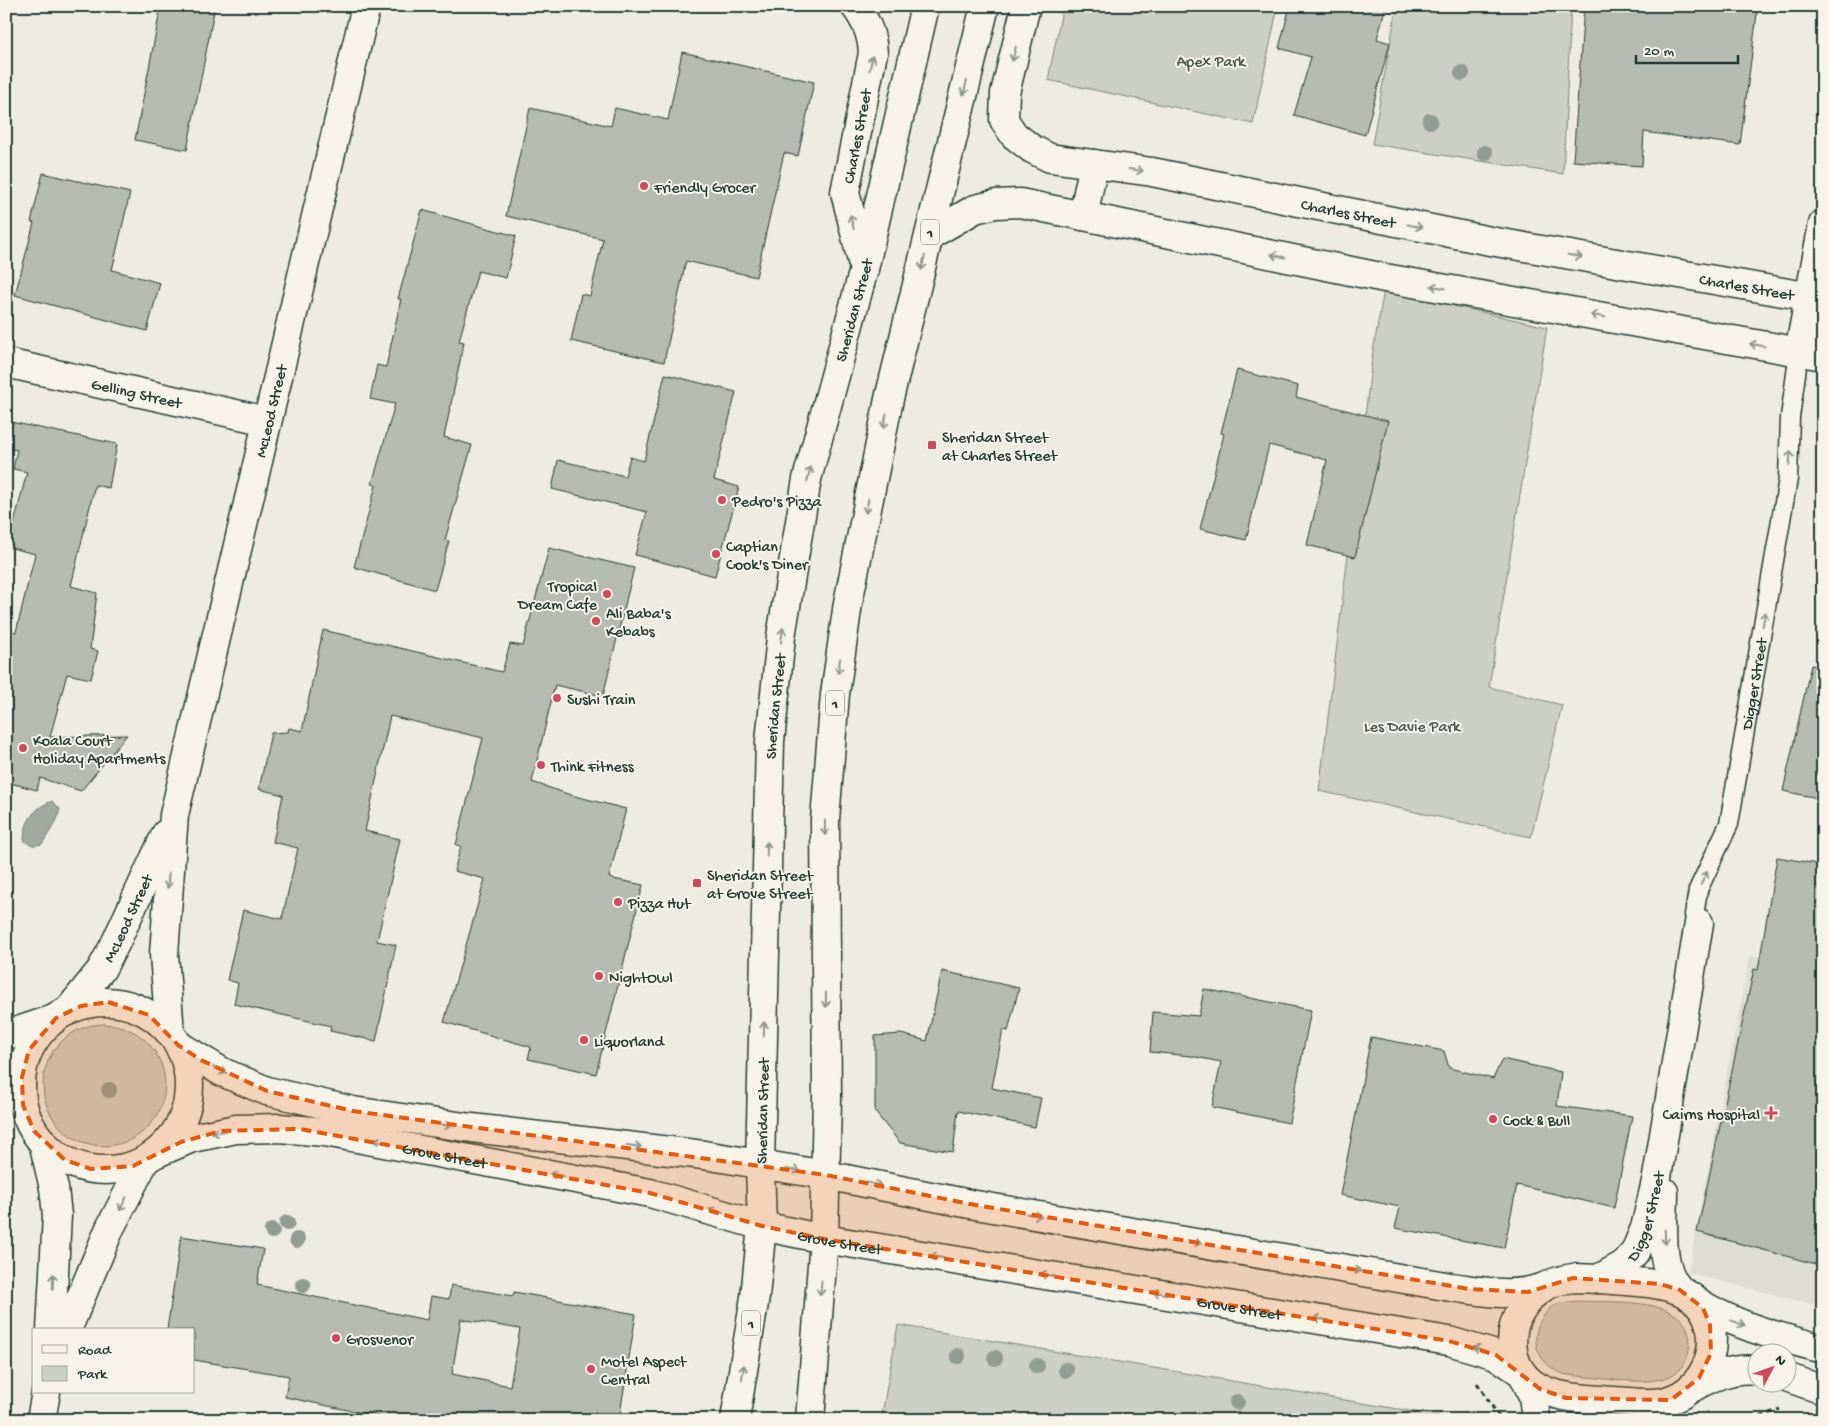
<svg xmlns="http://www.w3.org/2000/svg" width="1829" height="1426" viewBox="0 0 1829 1426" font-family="'Gochi Hand',sans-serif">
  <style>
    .built { fill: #ddddd2 }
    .green { fill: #cccfc4; stroke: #76867c }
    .water { fill: #9fa99f; stroke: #6c7e74 }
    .building { fill: #b5bbb0; stroke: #1f3d34; fill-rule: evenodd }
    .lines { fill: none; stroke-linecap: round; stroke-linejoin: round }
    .lane-casing { stroke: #1f3d34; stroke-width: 21 }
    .street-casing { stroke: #1f3d34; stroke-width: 31 }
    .secondary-casing { stroke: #1f3d34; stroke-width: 31 }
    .highway-casing { stroke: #1f3d34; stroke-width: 31 }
    .path { stroke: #1f3d34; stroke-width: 3; stroke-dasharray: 5 4; stroke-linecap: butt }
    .lane { stroke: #f7f3e8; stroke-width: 18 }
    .street { stroke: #f7f3e8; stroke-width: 28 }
    .secondary { stroke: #f7f3e8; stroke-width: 28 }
    .highway { stroke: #f7f3e8; stroke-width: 28 }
    .tree { fill: #8f9c92 }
    .oneway { stroke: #8b988e }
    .marked { fill: #e8590c; fill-opacity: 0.2; stroke: #e8590c; stroke-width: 4; stroke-dasharray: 10 6; stroke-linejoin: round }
    .poi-dot { fill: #d1495b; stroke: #f7f3e8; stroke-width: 2 }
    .labels { text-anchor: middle; stroke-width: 4; stroke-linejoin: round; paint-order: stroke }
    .shield { fill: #f7f3e8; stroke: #60746a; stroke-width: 1 }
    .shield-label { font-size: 15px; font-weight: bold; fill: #1f3d34 }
    .park-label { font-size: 16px; fill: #425a51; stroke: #f7f3e8 }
    .street-label { font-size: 16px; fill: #1f3d34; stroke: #f7f3e8 }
    .poi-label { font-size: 16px; fill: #1f3d34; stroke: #f7f3e8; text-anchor: start }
  </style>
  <rect width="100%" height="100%" fill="#eeece1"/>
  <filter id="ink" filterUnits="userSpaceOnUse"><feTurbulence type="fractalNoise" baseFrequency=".02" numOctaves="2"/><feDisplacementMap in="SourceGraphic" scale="10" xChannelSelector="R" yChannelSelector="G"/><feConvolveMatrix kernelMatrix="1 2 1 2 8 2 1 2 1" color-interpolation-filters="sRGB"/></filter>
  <g filter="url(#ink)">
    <polygon class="built" points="1750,955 1823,972 1823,1307 1688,1273"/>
    <g class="green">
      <polygon points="1063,6 1278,6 1253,124 1048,80"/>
      <polygon points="1397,6 1571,6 1563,174 1372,144"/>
      <polygon points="1384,290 1547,327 1489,687 1562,705 1531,837 1319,791 1373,351"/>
      <circle cx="104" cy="1085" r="61"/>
      <path d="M1577,1301C1614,1303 1703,1294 1688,1354C1685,1366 1675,1376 1662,1379C1637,1385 1594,1377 1567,1375C1541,1368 1526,1341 1543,1317C1546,1312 1551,1306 1557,1304C1563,1302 1571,1302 1577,1301Z"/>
      <polygon points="898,1325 1440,1416 1442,1420 881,1420"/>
    </g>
    <path class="water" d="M52,801L60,809L57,820L42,844C34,846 30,846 24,840C25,820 34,808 52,801Z"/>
    <g class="building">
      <polygon points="161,6 215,6 187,150 135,140"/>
      <polygon points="1290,6 1386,6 1377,39 1390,43 1365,135 1294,115 1311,57 1279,48"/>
      <polygon points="1584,6 1758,6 1740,145 1644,132 1642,166 1573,161"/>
      <polygon points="682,52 814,82 798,156 784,153 756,277 686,261 664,362 571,341 581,294 590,296 603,239 506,216 530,108 611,126 615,108 668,120"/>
      <polygon points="43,173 130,193 112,270 160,283 147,331 15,295 34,223 31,222"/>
      <polygon points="422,210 516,236 506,278 478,271 459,341 464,342 444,437 472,445 445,540 449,541 435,590 354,567 376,485 372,484 395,404 370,399 377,365 386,367 401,299 398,299"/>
      <polygon points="1237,370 1298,386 1296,397 1388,421 1355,557 1307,545 1327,460 1269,445 1246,540 1200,529 1224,434 1221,433"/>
      <polygon points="665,374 736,392 714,480 739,487 715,576 635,555 647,512 552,489 558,460 625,476 630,457 644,461"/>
      <polygon points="6,421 117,444 109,488 95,485 71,586 97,593 90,649 98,651 91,679 67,674 50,737 127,735 81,791 40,778 37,790 6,782 6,630 16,632 35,554 8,547 27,472 13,469 17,450 6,448"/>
      <polygon points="549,548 634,568 603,696 555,685 532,782 571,795 626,809 609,878 643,885 596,1074 528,1059 531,1047 444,1022 485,879 454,871 461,846 456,845 483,738 390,716 365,831 400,839 377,941 396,945 376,1041 330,1031 331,1026 234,1004 238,983 227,980 243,910 282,919 298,848 273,842 283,795 259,789 271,733 288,732 289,728 302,731 323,630 502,672 510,644 523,646"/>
      <polygon points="1811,665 1823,666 1823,799 1783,791"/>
      <polygon points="1777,857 1823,865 1823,1266 1697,1232 1754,969 1758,970"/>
      <polygon points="942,971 1019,988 1008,1031 1003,1030 992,1088 1041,1098 1035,1127 958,1111 953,1152 900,1143 875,1112 875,1036 901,1034 927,1041"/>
      <polygon points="1204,989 1311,1010 1289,1123 1212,1107 1221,1062 1191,1056 1150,1052 1153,1012 1199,1016"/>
      <polygon points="1371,1037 1444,1051 1449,1068 1493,1079 1502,1059 1561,1072 1557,1106 1632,1116 1614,1208 1517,1185 1504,1248 1395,1228 1400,1207 1340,1195"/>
      <path d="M181,1236L263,1249L257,1285L427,1320L431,1296L449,1299L451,1285L513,1296L514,1292L636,1314L619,1420H396L285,1397L289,1376L194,1360V1330H167ZM461,1319L520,1329L510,1386L452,1374Z"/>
    </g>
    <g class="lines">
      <defs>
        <g id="lane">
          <path id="s1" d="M1699,923L1694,915L1698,890L1729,824L1788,479L1790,417L1799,352"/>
        </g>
        <g id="street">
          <path d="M855,6C866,21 872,34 873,53L845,192L864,269"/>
          <path id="s2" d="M1026,6L1005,93L1004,120L1014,135L1032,149L1050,158L1152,172L1490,241L1823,299"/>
          <polyline points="1083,216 1094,164"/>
          <polyline points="930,235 975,209 996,204 1020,203 1385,278 1823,356"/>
          <polyline points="1799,352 1823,224"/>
          <path id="s3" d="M6,363L267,421"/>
          <path d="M1664,1192C1664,1222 1657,1267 1680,1290"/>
          <path id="s4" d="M1598,1279L1625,1264L1635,1252L1645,1228L1657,1177L1699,923"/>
        </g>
        <g id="secondary">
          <circle cx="105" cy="1086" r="84"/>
          <path id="s5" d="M68,1011L101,970L115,944L166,834"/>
          <path id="s6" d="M170,1033L164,954L174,815L366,6"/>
          <polyline points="6,1035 54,1019"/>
          <path d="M178,1045L222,1072L267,1091L353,1111L472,1128L704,1155L826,1175L970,1204L1451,1287C1481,1291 1512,1298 1541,1288"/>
          <polyline points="43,1142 54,1188 57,1215 51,1330"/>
          <path id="s7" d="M157,1153L192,1138L236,1129L279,1128L325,1132L650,1193L762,1226L824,1239L1449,1341L1496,1355L1522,1373"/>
          <path d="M1573,1278C1591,1278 1609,1280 1626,1281C1661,1284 1703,1287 1711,1329C1714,1346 1710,1362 1701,1376C1694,1386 1684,1395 1672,1399C1656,1406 1632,1402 1615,1401C1577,1398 1521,1400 1513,1351C1511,1337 1513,1322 1521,1310C1533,1290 1550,1281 1573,1278Z"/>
          <path d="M1696,1301C1734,1326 1780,1337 1823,1349"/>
          <polyline points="67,1330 110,1228 145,1160"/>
          <polyline points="1524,1376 1533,1396 1536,1420"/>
          <polyline points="1786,1377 1823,1390"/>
          <path d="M1690,1389C1710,1377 1733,1367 1756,1370"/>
          <polyline points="41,1420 46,1392"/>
        </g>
        <g id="highway">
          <path id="s8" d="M735,1420L755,1297L762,1226L760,1165L770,741L781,637L807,479L864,269L925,6"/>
          <polyline points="810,1420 824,1239 827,1098 825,820 835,694 848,603 889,399 985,6"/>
        </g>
      </defs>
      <use href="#lane" class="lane-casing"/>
      <use href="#street" class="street-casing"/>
      <use href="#secondary" class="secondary-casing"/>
      <use href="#highway" class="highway-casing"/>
      <g class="path">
        <polyline points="1477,1383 1501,1420"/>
        <polyline points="1752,1420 1780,1409"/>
      </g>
      <use href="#lane" class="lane"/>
      <use href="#street" class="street"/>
      <use href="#secondary" class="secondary"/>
      <use href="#highway" class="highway"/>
    </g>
    <g class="tree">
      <circle cx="1462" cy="73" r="8"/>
      <circle cx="1430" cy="121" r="8"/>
      <circle cx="1485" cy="153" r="8"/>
      <circle cx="109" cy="1090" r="8"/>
      <circle cx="287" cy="1223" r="8"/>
      <circle cx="272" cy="1231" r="8"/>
      <circle cx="297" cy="1240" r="8"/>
      <circle cx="303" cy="1285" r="8"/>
      <circle cx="958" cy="1356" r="8"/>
      <circle cx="995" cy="1358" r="8"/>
      <circle cx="1037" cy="1366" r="8"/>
      <circle cx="1066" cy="1370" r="8"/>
      <circle cx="1237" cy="1402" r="8"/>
    </g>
    <defs><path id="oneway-shaft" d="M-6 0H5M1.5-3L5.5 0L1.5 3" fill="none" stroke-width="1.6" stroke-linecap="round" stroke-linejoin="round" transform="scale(1.25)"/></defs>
    <g class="oneway">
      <use href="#oneway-shaft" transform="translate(1014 54) rotate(104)"/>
      <use href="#oneway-shaft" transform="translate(871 63) rotate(-79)"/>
      <use href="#oneway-shaft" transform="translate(965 88) rotate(104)"/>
      <use href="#oneway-shaft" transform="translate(1136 170) rotate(8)"/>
      <use href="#oneway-shaft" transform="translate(852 222) rotate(-104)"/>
      <use href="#oneway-shaft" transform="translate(1415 226) rotate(12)"/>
      <use href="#oneway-shaft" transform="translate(1278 256) rotate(-168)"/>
      <use href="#oneway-shaft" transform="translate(1575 256) rotate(10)"/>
      <use href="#oneway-shaft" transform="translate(923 263) rotate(104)"/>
      <use href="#oneway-shaft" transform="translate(1438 287) rotate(-170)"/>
      <use href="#oneway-shaft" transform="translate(1598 316) rotate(-170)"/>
      <use href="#oneway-shaft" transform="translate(1757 345) rotate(-170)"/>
      <use href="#oneway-shaft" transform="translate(885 421) rotate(102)"/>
      <use href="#oneway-shaft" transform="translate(1790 458) rotate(-85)"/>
      <use href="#oneway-shaft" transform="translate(809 474) rotate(-76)"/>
      <use href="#oneway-shaft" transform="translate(867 506) rotate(101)"/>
      <use href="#oneway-shaft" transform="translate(1764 619) rotate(-80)"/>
      <use href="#oneway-shaft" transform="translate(782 635) rotate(-82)"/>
      <use href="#oneway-shaft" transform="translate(839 666) rotate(98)"/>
      <use href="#oneway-shaft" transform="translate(825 828) rotate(90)"/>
      <use href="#oneway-shaft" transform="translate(767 849) rotate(-88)"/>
      <use href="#oneway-shaft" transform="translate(1704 878) rotate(-65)"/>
      <use href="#oneway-shaft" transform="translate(168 881) rotate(95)"/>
      <use href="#oneway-shaft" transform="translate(826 1000) rotate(89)"/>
      <use href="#oneway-shaft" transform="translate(764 1029) rotate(-89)"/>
      <use href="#oneway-shaft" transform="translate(220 1070) rotate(27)"/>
      <use href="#oneway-shaft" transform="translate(444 1125) rotate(8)"/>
      <use href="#oneway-shaft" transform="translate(219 1132) rotate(170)"/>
      <use href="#oneway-shaft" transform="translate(381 1141) rotate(-170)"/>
      <use href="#oneway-shaft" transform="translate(634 1146) rotate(7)"/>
      <use href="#oneway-shaft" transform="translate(793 1170) rotate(8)"/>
      <use href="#oneway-shaft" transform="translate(557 1175) rotate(-169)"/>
      <use href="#oneway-shaft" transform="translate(874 1184) rotate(11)"/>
      <use href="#oneway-shaft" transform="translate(123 1204) rotate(117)"/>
      <use href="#oneway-shaft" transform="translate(716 1211) rotate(-162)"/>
      <use href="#oneway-shaft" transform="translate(1034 1215) rotate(10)"/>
      <use href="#oneway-shaft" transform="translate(1665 1237) rotate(88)"/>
      <use href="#oneway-shaft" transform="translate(1194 1242) rotate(10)"/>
      <use href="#oneway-shaft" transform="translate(937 1257) rotate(-170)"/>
      <use href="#oneway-shaft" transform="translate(1354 1270) rotate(10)"/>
      <use href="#oneway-shaft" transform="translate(1047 1275) rotate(-171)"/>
      <use href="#oneway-shaft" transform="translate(53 1281) rotate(-88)"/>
      <use href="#oneway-shaft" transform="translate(821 1288) rotate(94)"/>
      <use href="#oneway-shaft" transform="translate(1160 1293) rotate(-171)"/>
      <use href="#oneway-shaft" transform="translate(1321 1319) rotate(-171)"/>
      <use href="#oneway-shaft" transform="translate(1738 1323) rotate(20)"/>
      <use href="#oneway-shaft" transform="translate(1480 1349) rotate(-159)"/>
      <use href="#oneway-shaft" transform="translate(743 1372) rotate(-81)"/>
    </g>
  </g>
  <path class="marked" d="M108,1002L149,1015L178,1045L201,1060L267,1091L353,1111L826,1175L970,1204L1469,1289L1528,1292L1573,1278L1660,1284L1680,1290L1703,1308L1710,1325L1711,1353L1699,1378L1671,1400L1566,1398L1540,1389L1496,1355L1449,1341L824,1239L762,1226L650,1193L300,1129L221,1131L181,1142L133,1166L91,1169L65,1160L34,1131L23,1105L22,1077L29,1050L56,1018L81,1006Z"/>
  <g class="poi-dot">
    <circle cx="644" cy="186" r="5"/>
    <rect x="927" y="440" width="10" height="10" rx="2.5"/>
    <circle cx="722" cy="500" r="5"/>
    <circle cx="716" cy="554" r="5"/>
    <circle cx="607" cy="594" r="5"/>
    <circle cx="596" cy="621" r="5"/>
    <circle cx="557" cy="698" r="5"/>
    <circle cx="23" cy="748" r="5"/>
    <circle cx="541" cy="765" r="5"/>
    <rect x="692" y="878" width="10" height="10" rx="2.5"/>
    <circle cx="618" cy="902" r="5"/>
    <circle cx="599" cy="976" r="5"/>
    <circle cx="584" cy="1040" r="5"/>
    <path d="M1768.5 1105.5h5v5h5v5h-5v5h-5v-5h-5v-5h5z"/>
    <circle cx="1493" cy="1119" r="5"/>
    <circle cx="336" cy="1338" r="5"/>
    <circle cx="591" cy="1369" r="5"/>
  </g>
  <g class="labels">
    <g class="shield">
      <rect x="921" y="219.5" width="18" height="25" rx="4"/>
      <rect x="826" y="690.5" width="18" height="25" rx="4"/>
      <rect x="742" y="1310.5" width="18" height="25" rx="4"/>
    </g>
    <g class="shield-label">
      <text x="930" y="237">1</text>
      <text x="835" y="708">1</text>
      <text x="751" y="1328">1</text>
    </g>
    <g class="park-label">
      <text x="1211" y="66">Apex Park</text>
      <text x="1412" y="731">Les Davie Park</text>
    </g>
    <g class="street-label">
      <text transform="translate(856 136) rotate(-79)" y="6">Charles Street</text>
      <text dy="6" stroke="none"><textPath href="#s2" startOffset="481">Charles Street</textPath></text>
      <text dy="6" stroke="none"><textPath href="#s2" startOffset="886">Charles Street</textPath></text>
      <text dy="6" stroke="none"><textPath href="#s8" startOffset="1121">Sheridan Street</textPath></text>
      <text dy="6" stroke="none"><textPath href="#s3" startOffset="134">Gelling Street</textPath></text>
      <text dy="6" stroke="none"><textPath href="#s6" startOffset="634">McLeod Street</textPath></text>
      <text dy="6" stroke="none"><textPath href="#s1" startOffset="250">Digger Street</textPath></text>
      <text dy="6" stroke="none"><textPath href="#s8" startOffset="716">Sheridan Street</textPath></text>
      <text dy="6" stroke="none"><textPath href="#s5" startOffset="111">McLeod Street</textPath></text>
      <text dy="6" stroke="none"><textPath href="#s8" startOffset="311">Sheridan Street</textPath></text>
      <text dy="6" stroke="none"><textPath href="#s7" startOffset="294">Grove Street</textPath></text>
      <text dy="6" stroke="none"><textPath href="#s4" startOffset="84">Digger Street</textPath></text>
      <text dy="6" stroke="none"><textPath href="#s7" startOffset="699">Grove Street</textPath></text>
      <text dy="6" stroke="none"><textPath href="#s7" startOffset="1104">Grove Street</textPath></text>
    </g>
    <g class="poi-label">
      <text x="654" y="192">Friendly Grocer</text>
      <text x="942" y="442">Sheridan Street<tspan x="942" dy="18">at Charles Street</tspan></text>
      <text x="732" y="506">Pedro's Pizza</text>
      <text x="726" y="551">Captian<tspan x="726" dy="18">Cook's Diner</tspan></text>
      <text x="597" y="591" text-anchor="end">Tropical<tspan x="597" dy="18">Dream Cafe</tspan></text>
      <text x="606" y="618">Ali Baba's<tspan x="606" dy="18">Kebabs</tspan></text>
      <text x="567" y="704">Sushi Train</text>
      <text x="33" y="745">Koala Court<tspan x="33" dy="18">Holiday Apartments</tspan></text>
      <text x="551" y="771">Think Fitness</text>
      <text x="707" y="880">Sheridan Street<tspan x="707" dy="18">at Grove Street</tspan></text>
      <text x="628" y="908">Pizza Hut</text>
      <text x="609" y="982">NightOwl</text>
      <text x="594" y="1046">Liquorland</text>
      <text x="1760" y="1119" text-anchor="end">Cairns Hospital</text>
      <text x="1503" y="1125">Cock &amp; Bull</text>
      <text x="346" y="1344">Grosvenor</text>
      <text x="601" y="1366">Motel Aspect<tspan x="601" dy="18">Central</tspan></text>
    </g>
  </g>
  <rect width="1829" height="1426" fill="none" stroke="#f7f3e8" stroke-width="25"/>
  <rect x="12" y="12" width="1804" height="1401" fill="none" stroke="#1f3d34" stroke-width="2" filter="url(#ink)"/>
  <rect x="32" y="1328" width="162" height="65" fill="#f7f3e8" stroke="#a1aaa0"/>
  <rect x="42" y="1345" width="25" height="8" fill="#f7f3e8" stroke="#a1aaa0"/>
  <text x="78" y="1354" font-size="15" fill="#1f3d34">Road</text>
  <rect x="42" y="1366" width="25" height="15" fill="#cccfc4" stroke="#a1aaa0"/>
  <text x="78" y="1378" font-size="15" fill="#1f3d34">Park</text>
  <g transform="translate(1772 1368) rotate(49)"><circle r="24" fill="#f7f3e8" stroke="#a1aaa0"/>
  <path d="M0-4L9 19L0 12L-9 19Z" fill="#d1495b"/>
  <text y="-8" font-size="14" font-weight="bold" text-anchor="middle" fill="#1f3d34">N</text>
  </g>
  <path d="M1636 55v8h102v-8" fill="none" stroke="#1f3d34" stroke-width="2.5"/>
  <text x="1644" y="55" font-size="15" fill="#1f3d34" stroke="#f7f3e8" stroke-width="4" paint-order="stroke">20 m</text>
</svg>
